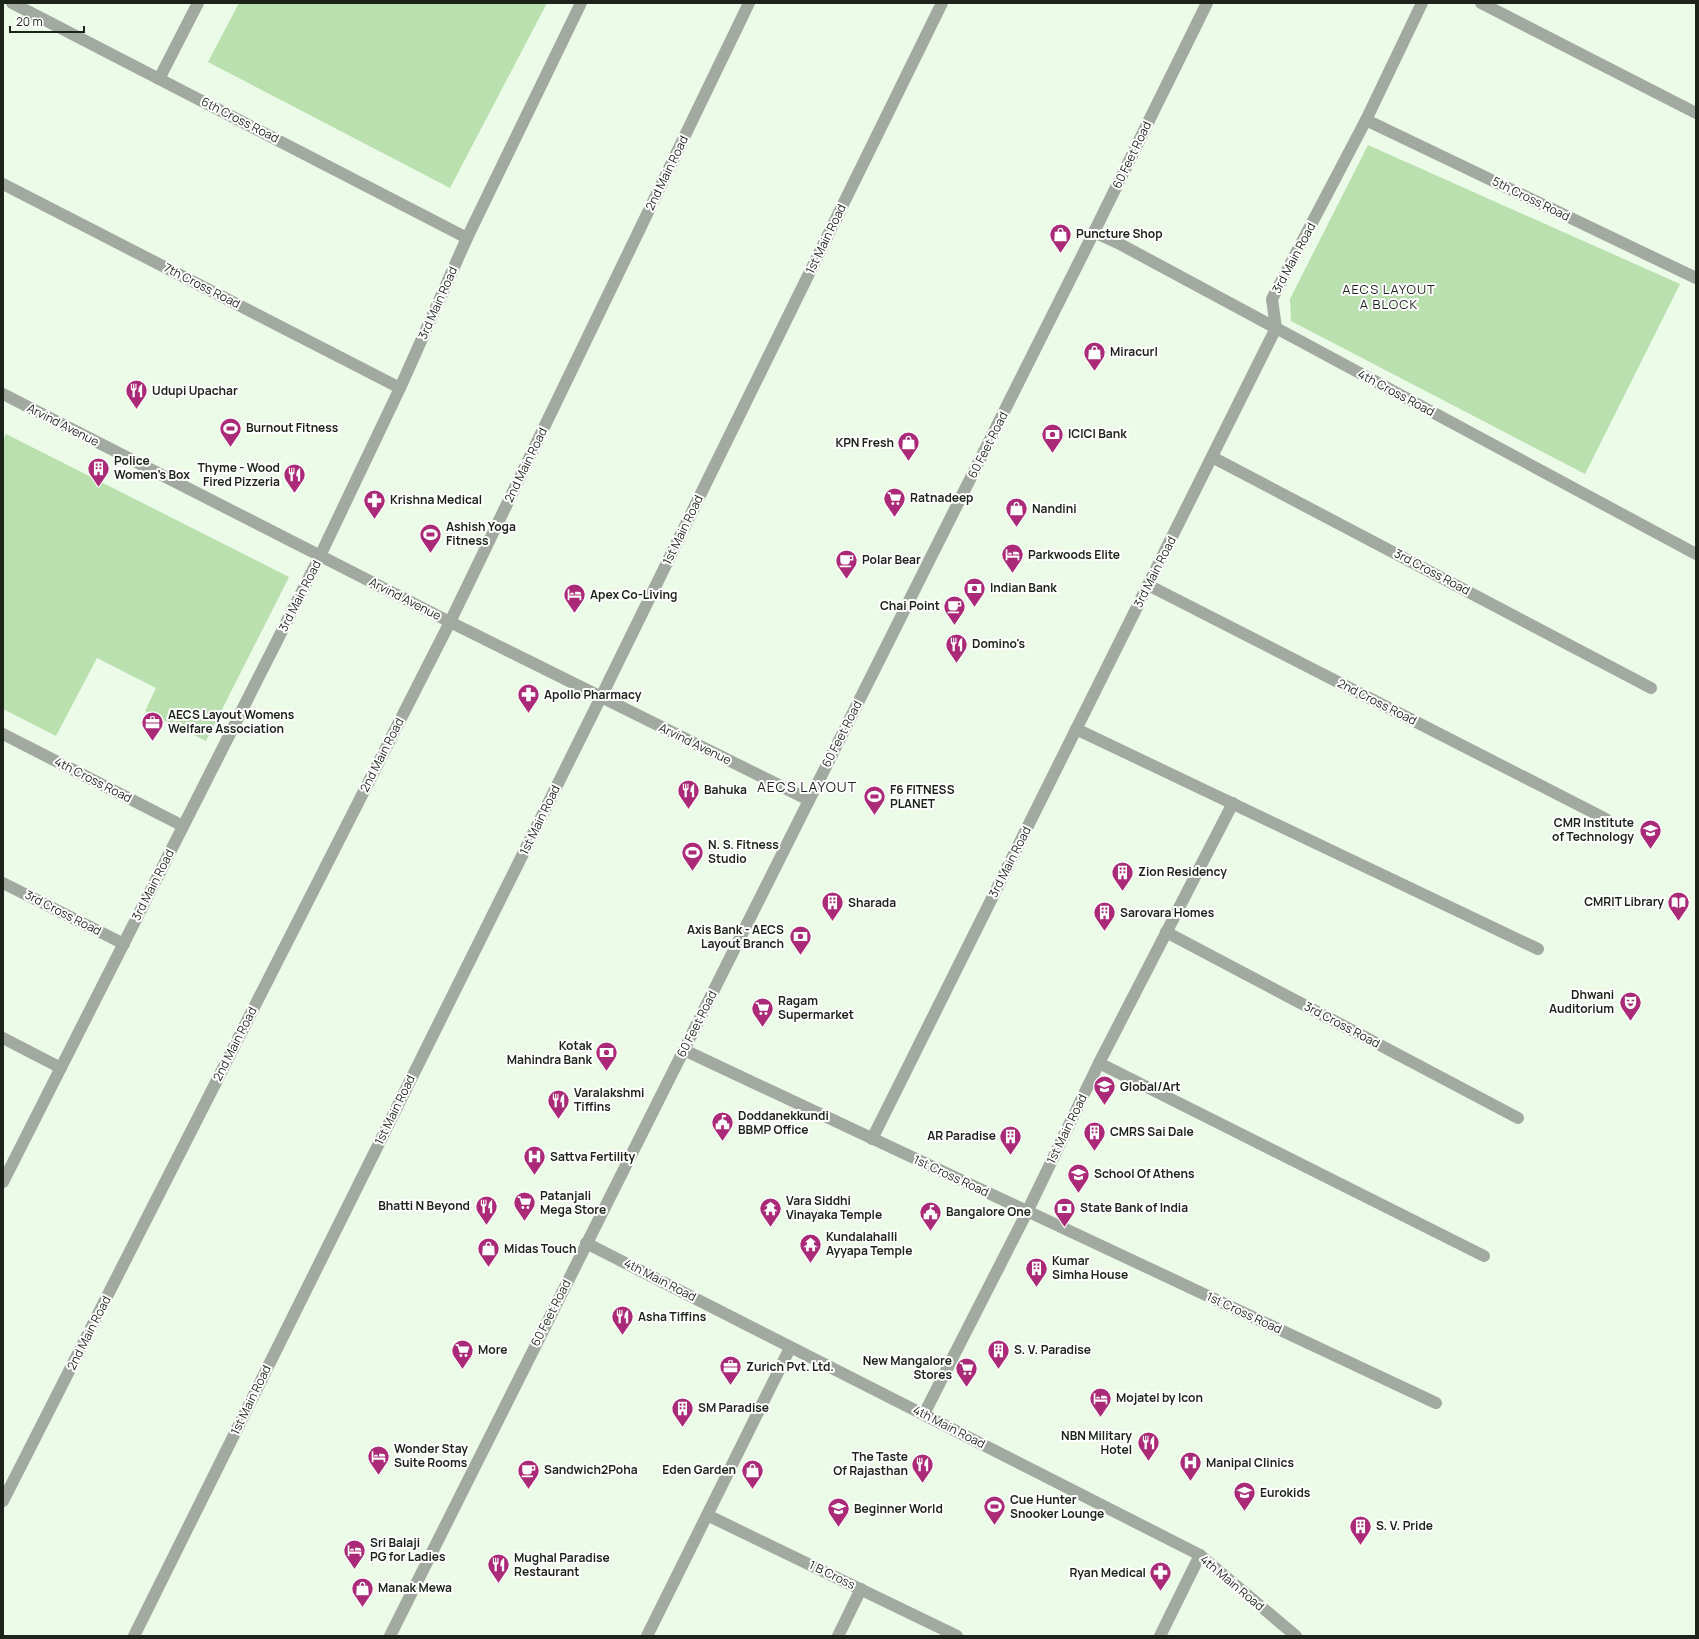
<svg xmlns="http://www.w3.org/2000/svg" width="1699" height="1639" viewBox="0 0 1699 1639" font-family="Manrope,sans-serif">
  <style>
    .green { fill: #b9e0ae }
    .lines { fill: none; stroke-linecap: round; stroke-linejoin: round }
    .minor { stroke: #a2a9a0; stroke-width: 12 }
    .labels { text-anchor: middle; stroke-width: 4; stroke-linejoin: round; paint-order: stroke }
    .street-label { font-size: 12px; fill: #1d231b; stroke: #fff }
    .poi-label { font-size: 12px; font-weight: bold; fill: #1d231b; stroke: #fff; text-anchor: start }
    .neighbourhood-label { font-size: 13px; letter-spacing: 1px; fill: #1d231b; stroke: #fff }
    .quarter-label { font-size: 14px; letter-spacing: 1px; fill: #1d231b; stroke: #fff }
  </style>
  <rect width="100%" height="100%" fill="#ebfbe7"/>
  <g class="green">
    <polygon points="239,3 547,3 450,188 208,62"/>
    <polygon points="1368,145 1680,284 1585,474 1291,321 1290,299"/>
    <polygon points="6,434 289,577 206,741 145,711 156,688 97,658 56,736 3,709 3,440"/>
  </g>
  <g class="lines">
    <g class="minor">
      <polyline points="12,3 467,238"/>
      <polyline points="1481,3 1696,113"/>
      <polyline points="159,79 198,3"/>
      <polyline points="1366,120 1696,278"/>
      <polyline points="3,184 400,388"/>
      <polyline points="1094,232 1118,243 1696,554"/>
      <polyline points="3,394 450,622 809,800"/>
      <polyline points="1212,457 1651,688"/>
      <polyline points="1148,585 1606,819"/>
      <polyline points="1076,729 1538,949"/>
      <polyline points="3,734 183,826"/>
      <polyline points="3,883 124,944"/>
      <polyline points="1166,932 1518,1118"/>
      <polyline points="3,1038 61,1068"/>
      <polyline points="684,1050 1436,1403"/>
      <polyline points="1099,1063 1484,1256"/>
      <polyline points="872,1139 1276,328 1272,299 1366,120 1422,3"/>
      <polyline points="3,1182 320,556 400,388 467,238 581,3"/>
      <polyline points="586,1243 1200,1555 1296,1636"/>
      <polyline points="924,1414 1027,1212 1099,1063 1233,803"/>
      <polyline points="3,1501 450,622 749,3"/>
      <polyline points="707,1515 957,1636"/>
      <polyline points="134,1636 601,697 942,3"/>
      <polyline points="390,1636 1094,232 1207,3"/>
      <polyline points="647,1636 790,1348"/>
      <polyline points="838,1636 861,1589"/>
      <polyline points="1160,1636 1200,1555"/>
    </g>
  </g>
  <defs>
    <symbol id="shop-pin" viewBox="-11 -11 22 30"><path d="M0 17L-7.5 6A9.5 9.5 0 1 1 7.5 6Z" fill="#ab2a77" stroke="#fff"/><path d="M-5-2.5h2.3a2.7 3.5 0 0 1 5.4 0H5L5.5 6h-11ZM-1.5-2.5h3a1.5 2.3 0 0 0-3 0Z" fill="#fff"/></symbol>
    <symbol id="restaurant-pin" viewBox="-11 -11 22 30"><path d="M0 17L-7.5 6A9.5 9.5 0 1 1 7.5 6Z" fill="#ab2a77" stroke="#fff"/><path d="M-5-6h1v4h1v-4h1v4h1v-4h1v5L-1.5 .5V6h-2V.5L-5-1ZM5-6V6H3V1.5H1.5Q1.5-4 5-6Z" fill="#fff"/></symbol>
    <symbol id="stadium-pin" viewBox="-11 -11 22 30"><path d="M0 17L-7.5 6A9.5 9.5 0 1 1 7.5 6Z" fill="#ab2a77" stroke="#fff"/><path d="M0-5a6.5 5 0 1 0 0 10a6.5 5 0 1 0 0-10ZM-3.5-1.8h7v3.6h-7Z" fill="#fff"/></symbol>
    <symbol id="bank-pin" viewBox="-11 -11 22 30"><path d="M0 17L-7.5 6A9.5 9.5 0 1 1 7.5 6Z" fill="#ab2a77" stroke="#fff"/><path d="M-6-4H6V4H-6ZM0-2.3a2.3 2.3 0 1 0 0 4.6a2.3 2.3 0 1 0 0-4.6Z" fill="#fff"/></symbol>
    <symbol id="building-pin" viewBox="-11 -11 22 30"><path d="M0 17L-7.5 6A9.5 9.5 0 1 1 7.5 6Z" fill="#ab2a77" stroke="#fff"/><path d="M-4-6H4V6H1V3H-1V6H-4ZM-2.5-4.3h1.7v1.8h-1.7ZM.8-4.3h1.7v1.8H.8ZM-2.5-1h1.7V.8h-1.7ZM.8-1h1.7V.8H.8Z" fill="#fff"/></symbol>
    <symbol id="supermarket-pin" viewBox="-11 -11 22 30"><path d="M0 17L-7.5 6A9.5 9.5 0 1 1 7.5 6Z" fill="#ab2a77" stroke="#fff"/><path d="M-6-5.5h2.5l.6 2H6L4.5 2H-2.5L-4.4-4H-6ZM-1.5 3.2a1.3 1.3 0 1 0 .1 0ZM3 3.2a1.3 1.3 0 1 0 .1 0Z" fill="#fff"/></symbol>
    <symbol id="pharmacy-pin" viewBox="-11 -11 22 30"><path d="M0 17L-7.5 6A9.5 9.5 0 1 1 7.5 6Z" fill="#ab2a77" stroke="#fff"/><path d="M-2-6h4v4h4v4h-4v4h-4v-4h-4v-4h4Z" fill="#fff"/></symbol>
    <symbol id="hotel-pin" viewBox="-11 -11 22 30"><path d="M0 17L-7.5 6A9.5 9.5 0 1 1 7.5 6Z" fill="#ab2a77" stroke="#fff"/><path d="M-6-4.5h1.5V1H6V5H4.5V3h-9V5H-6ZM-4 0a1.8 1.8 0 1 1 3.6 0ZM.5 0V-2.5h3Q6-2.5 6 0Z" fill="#fff"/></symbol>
    <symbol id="cafe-pin" viewBox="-11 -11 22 30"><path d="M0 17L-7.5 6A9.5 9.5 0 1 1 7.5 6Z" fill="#ab2a77" stroke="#fff"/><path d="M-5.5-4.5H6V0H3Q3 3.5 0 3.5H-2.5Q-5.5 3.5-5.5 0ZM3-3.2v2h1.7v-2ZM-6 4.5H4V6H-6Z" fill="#fff"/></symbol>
    <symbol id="office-pin" viewBox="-11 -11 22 30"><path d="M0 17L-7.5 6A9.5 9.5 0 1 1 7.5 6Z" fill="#ab2a77" stroke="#fff"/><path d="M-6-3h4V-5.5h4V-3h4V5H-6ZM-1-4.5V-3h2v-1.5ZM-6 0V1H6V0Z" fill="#fff"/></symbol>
    <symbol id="university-pin" viewBox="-11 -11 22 30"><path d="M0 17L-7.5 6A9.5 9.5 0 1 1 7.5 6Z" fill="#ab2a77" stroke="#fff"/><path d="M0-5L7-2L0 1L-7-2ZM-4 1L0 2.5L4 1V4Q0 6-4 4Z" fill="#fff"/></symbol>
    <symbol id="library-pin" viewBox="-11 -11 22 30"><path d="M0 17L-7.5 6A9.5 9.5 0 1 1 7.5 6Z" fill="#ab2a77" stroke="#fff"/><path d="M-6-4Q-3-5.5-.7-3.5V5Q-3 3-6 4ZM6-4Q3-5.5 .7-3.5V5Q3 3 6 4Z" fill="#fff"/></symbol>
    <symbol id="theatre-pin" viewBox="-11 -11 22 30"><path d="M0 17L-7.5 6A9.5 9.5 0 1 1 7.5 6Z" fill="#ab2a77" stroke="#fff"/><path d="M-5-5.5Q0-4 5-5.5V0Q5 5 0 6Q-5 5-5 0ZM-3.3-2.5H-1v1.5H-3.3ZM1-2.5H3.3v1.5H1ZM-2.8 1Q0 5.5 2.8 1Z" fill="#fff"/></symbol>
    <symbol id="school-pin" viewBox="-11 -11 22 30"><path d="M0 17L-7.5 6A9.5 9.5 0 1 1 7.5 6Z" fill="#ab2a77" stroke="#fff"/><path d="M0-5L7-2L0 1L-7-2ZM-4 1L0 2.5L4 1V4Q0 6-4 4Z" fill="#fff"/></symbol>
    <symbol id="civic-pin" viewBox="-11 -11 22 30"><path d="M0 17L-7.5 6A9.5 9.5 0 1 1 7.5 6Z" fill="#ab2a77" stroke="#fff"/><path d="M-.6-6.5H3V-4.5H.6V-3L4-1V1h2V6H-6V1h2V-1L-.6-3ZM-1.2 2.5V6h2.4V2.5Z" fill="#fff"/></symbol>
    <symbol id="hospital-pin" viewBox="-11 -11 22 30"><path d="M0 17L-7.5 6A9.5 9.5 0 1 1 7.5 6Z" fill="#ab2a77" stroke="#fff"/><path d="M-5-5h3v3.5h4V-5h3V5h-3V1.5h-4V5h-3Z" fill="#fff"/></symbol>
    <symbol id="temple-pin" viewBox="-11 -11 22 30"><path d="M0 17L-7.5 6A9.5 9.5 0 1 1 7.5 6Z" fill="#ab2a77" stroke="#fff"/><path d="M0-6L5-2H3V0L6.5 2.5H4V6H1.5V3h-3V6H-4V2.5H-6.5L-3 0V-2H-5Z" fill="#fff"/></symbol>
  </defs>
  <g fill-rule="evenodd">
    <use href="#shop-pin" x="1048" y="222" width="25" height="34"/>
    <use href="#shop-pin" x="1082" y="340" width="25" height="34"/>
    <use href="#restaurant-pin" x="124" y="378" width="25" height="34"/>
    <use href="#stadium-pin" x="218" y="416" width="25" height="34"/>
    <use href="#bank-pin" x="1040" y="422" width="25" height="34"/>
    <use href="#shop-pin" x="896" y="430" width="25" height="34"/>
    <use href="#building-pin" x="86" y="456" width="25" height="34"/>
    <use href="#restaurant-pin" x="282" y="462" width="25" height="34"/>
    <use href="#supermarket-pin" x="882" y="486" width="25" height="34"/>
    <use href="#pharmacy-pin" x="362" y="488" width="25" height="34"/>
    <use href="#shop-pin" x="1004" y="496" width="25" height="34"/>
    <use href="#stadium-pin" x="418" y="522" width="25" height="34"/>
    <use href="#hotel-pin" x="1000" y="542" width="25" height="34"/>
    <use href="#cafe-pin" x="834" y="548" width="25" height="34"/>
    <use href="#bank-pin" x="962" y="576" width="25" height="34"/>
    <use href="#hotel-pin" x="562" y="582" width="25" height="34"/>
    <use href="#cafe-pin" x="942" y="594" width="25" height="34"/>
    <use href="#restaurant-pin" x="944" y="632" width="25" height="34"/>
    <use href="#pharmacy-pin" x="516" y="682" width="25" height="34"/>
    <use href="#office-pin" x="140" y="710" width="25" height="34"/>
    <use href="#restaurant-pin" x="676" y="778" width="25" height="34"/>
    <use href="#stadium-pin" x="862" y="784" width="25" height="34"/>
    <use href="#university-pin" x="1638" y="818" width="25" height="34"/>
    <use href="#stadium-pin" x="680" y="840" width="25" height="34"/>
    <use href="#building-pin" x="1110" y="860" width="25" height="34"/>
    <use href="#library-pin" x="1666" y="890" width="25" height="34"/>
    <use href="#building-pin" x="820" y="890" width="25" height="34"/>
    <use href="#building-pin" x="1092" y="900" width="25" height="34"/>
    <use href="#bank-pin" x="788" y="924" width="25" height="34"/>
    <use href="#theatre-pin" x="1618" y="990" width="25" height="34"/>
    <use href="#supermarket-pin" x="750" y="996" width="25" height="34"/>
    <use href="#bank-pin" x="594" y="1040" width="25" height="34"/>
    <use href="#school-pin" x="1092" y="1074" width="25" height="34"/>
    <use href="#restaurant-pin" x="546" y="1088" width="25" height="34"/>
    <use href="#civic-pin" x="710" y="1110" width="25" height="34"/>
    <use href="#building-pin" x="1082" y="1120" width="25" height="34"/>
    <use href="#building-pin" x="998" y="1124" width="25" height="34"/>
    <use href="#hospital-pin" x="522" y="1144" width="25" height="34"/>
    <use href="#school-pin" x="1066" y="1162" width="25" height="34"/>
    <use href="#supermarket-pin" x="512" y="1190" width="25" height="34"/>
    <use href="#restaurant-pin" x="474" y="1194" width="25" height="34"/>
    <use href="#temple-pin" x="758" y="1196" width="25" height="34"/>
    <use href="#bank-pin" x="1052" y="1196" width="25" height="34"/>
    <use href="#civic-pin" x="918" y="1200" width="25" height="34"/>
    <use href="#temple-pin" x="798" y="1232" width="25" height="34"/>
    <use href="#shop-pin" x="476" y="1236" width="25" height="34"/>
    <use href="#building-pin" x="1024" y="1256" width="25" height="34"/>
    <use href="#restaurant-pin" x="610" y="1304" width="25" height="34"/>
    <use href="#supermarket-pin" x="450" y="1338" width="25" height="34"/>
    <use href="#building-pin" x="986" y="1338" width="25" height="34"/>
    <use href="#office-pin" x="718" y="1354" width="25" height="34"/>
    <use href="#supermarket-pin" x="954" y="1356" width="25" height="34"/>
    <use href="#hotel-pin" x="1088" y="1386" width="25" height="34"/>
    <use href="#building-pin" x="670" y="1396" width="25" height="34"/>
    <use href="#restaurant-pin" x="1136" y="1430" width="25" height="34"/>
    <use href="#hotel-pin" x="366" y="1444" width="25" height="34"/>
    <use href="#hospital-pin" x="1178" y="1450" width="25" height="34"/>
    <use href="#restaurant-pin" x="910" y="1452" width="25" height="34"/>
    <use href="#cafe-pin" x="516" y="1458" width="25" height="34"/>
    <use href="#shop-pin" x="740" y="1458" width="25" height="34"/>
    <use href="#school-pin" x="1232" y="1480" width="25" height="34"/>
    <use href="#stadium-pin" x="982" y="1494" width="25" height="34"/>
    <use href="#school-pin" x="826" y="1496" width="25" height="34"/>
    <use href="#building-pin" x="1348" y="1514" width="25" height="34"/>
    <use href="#hotel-pin" x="342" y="1538" width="25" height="34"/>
    <use href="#restaurant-pin" x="486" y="1552" width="25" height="34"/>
    <use href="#pharmacy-pin" x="1148" y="1560" width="25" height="34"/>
    <use href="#shop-pin" x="350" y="1576" width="25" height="34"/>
  </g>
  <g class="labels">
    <g class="street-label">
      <text transform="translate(240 120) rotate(27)" y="4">6th Cross Road</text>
      <text transform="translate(1132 155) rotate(-64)" y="4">60 Feet Road</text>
      <text transform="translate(667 173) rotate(-64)" y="4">2nd Main Road</text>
      <text transform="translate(1531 199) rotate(26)" y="4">5th Cross Road</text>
      <text transform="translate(826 239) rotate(-64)" y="4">1st Main Road</text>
      <text transform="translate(1294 258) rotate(-62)" y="4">3rd Main Road</text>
      <text transform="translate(202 286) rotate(27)" y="4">7th Cross Road</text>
      <text transform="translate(438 303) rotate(-66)" y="4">3rd Main Road</text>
      <text transform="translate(1396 393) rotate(28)" y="4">4th Cross Road</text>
      <text transform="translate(63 425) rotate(27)" y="4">Arvind Avenue</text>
      <text transform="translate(988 445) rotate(-63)" y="4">60 Feet Road</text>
      <text transform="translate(526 465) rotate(-64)" y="4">2nd Main Road</text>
      <text transform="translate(683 530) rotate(-64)" y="4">1st Main Road</text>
      <text transform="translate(1155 572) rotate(-63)" y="4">3rd Main Road</text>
      <text transform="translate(1432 572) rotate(28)" y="4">3rd Cross Road</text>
      <text transform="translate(300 596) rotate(-63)" y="4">3rd Main Road</text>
      <text transform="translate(405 599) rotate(27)" y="4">Arvind Avenue</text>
      <text transform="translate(1377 702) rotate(27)" y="4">2nd Cross Road</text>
      <text transform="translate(842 734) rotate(-63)" y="4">60 Feet Road</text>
      <text transform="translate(695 744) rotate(26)" y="4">Arvind Avenue</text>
      <text transform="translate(382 755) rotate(-63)" y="4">2nd Main Road</text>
      <text transform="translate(93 780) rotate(27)" y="4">4th Cross Road</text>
      <text transform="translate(540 820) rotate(-64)" y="4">1st Main Road</text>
      <text transform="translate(1010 862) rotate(-63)" y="4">3rd Main Road</text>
      <text transform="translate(153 885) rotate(-63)" y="4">3rd Main Road</text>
      <text transform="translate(63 913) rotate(27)" y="4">3rd Cross Road</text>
      <text transform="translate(697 1024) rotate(-63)" y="4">60 Feet Road</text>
      <text transform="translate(1342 1025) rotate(28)" y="4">3rd Cross Road</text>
      <text transform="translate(235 1044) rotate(-63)" y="4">2nd Main Road</text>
      <text transform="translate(395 1110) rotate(-64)" y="4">1st Main Road</text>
      <text transform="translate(1067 1129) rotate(-64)" y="4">1st Main Road</text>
      <text transform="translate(951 1176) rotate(25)" y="4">1st Cross Road</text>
      <text transform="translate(660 1280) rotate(27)" y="4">4th Main Road</text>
      <text transform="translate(551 1313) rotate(-63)" y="4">60 Feet Road</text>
      <text transform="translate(1244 1313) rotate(25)" y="4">1st Cross Road</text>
      <text transform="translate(89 1333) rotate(-63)" y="4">2nd Main Road</text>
      <text transform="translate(251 1400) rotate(-64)" y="4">1st Main Road</text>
      <text transform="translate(949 1427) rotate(27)" y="4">4th Main Road</text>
      <text transform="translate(832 1575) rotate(26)" y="4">1 B Cross</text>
      <text transform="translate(1232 1583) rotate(40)" y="4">4th Main Road</text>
    </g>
    <g class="poi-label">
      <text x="1076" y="238">Puncture Shop</text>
      <text x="1110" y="356">Miracurl</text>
      <text x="152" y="395">Udupi Upachar</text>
      <text x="246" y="432">Burnout Fitness</text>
      <text x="1068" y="438">ICICI Bank</text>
      <text x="894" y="447" text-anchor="end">KPN Fresh</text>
      <text x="114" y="465">Police<tspan x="114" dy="14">Women's Box</tspan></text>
      <text x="280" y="472" text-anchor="end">Thyme - Wood<tspan x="280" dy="14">Fired Pizzeria</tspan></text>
      <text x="910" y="502">Ratnadeep</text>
      <text x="390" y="504">Krishna Medical</text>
      <text x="1032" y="513">Nandini</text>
      <text x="446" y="531">Ashish Yoga<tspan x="446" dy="14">Fitness</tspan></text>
      <text x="1028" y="559">Parkwoods Elite</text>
      <text x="862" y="564">Polar Bear</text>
      <text x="990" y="592">Indian Bank</text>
      <text x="590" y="599">Apex Co-Living</text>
      <text x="940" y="610" text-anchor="end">Chai Point</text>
      <text x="972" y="648">Domino's</text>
      <text x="544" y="699">Apollo Pharmacy</text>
      <text x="168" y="719">AECS Layout Womens<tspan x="168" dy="14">Welfare Association</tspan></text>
      <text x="704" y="794">Bahuka</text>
      <text x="890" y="794">F6 FITNESS<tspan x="890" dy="14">PLANET</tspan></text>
      <text x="1634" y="827" text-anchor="end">CMR Institute<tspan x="1634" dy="14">of Technology</tspan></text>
      <text x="708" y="849">N. S. Fitness<tspan x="708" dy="14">Studio</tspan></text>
      <text x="1138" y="876">Zion Residency</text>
      <text x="1664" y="906" text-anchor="end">CMRIT Library</text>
      <text x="848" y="907">Sharada</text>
      <text x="1120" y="917">Sarovara Homes</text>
      <text x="784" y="934" text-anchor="end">Axis Bank - AECS<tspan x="784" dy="14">Layout Branch</tspan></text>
      <text x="1614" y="999" text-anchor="end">Dhwani<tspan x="1614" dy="14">Auditorium</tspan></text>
      <text x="778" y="1005">Ragam<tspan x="778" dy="14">Supermarket</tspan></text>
      <text x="592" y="1050" text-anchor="end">Kotak<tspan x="592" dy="14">Mahindra Bank</tspan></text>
      <text x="1120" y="1091">Global/Art</text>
      <text x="574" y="1097">Varalakshmi<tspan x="574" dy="14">Tiffins</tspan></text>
      <text x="738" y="1120">Doddanekkundi<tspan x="738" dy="14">BBMP Office</tspan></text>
      <text x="1110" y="1136">CMRS Sai Dale</text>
      <text x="996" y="1140" text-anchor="end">AR Paradise</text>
      <text x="550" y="1161">Sattva Fertility</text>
      <text x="1094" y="1178">School Of Athens</text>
      <text x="540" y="1200">Patanjali<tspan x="540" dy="14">Mega Store</tspan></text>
      <text x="786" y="1205">Vara Siddhi<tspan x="786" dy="14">Vinayaka Temple</tspan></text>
      <text x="470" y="1210" text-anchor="end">Bhatti N Beyond</text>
      <text x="1080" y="1212">State Bank of India</text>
      <text x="946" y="1216">Bangalore One</text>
      <text x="826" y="1241">Kundalahalli<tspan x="826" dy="14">Ayyapa Temple</tspan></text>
      <text x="504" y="1253">Midas Touch</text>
      <text x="1052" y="1265">Kumar<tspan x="1052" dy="14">Simha House</tspan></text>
      <text x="638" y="1321">Asha Tiffins</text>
      <text x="478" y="1354">More</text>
      <text x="1014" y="1354">S. V. Paradise</text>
      <text x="952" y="1365" text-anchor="end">New Mangalore<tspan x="952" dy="14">Stores</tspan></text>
      <text x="746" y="1371">Zurich Pvt. Ltd.</text>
      <text x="1116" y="1402">Mojatel by Icon</text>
      <text x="698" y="1412">SM Paradise</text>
      <text x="1132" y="1440" text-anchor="end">NBN Military<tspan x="1132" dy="14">Hotel</tspan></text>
      <text x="394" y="1453">Wonder Stay<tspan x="394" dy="14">Suite Rooms</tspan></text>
      <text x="908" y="1461" text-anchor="end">The Taste<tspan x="908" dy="14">Of Rajasthan</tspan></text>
      <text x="1206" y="1467">Manipal Clinics</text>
      <text x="544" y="1474">Sandwich2Poha</text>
      <text x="736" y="1474" text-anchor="end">Eden Garden</text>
      <text x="1260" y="1497">Eurokids</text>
      <text x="1010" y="1504">Cue Hunter<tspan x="1010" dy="14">Snooker Lounge</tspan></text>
      <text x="854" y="1513">Beginner World</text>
      <text x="1376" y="1530">S. V. Pride</text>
      <text x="370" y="1547">Sri Balaji<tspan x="370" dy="14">PG for Ladies</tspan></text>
      <text x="514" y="1562">Mughal Paradise<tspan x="514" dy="14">Restaurant</tspan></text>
      <text x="1146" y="1577" text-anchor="end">Ryan Medical</text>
      <text x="378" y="1592">Manak Mewa</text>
    </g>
    <g class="neighbourhood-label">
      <text x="1389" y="294">AECS LAYOUT<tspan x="1389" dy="15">A BLOCK</tspan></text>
    </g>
    <g class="quarter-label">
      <text x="807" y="792">AECS LAYOUT</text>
    </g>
  </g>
  <rect width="1699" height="1639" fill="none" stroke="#1d231b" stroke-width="8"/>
  <path d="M10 26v6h74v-6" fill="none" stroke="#1d231b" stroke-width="2"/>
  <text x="16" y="26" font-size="12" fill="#1d231b" stroke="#ffffff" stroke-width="3" paint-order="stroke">20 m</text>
</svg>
